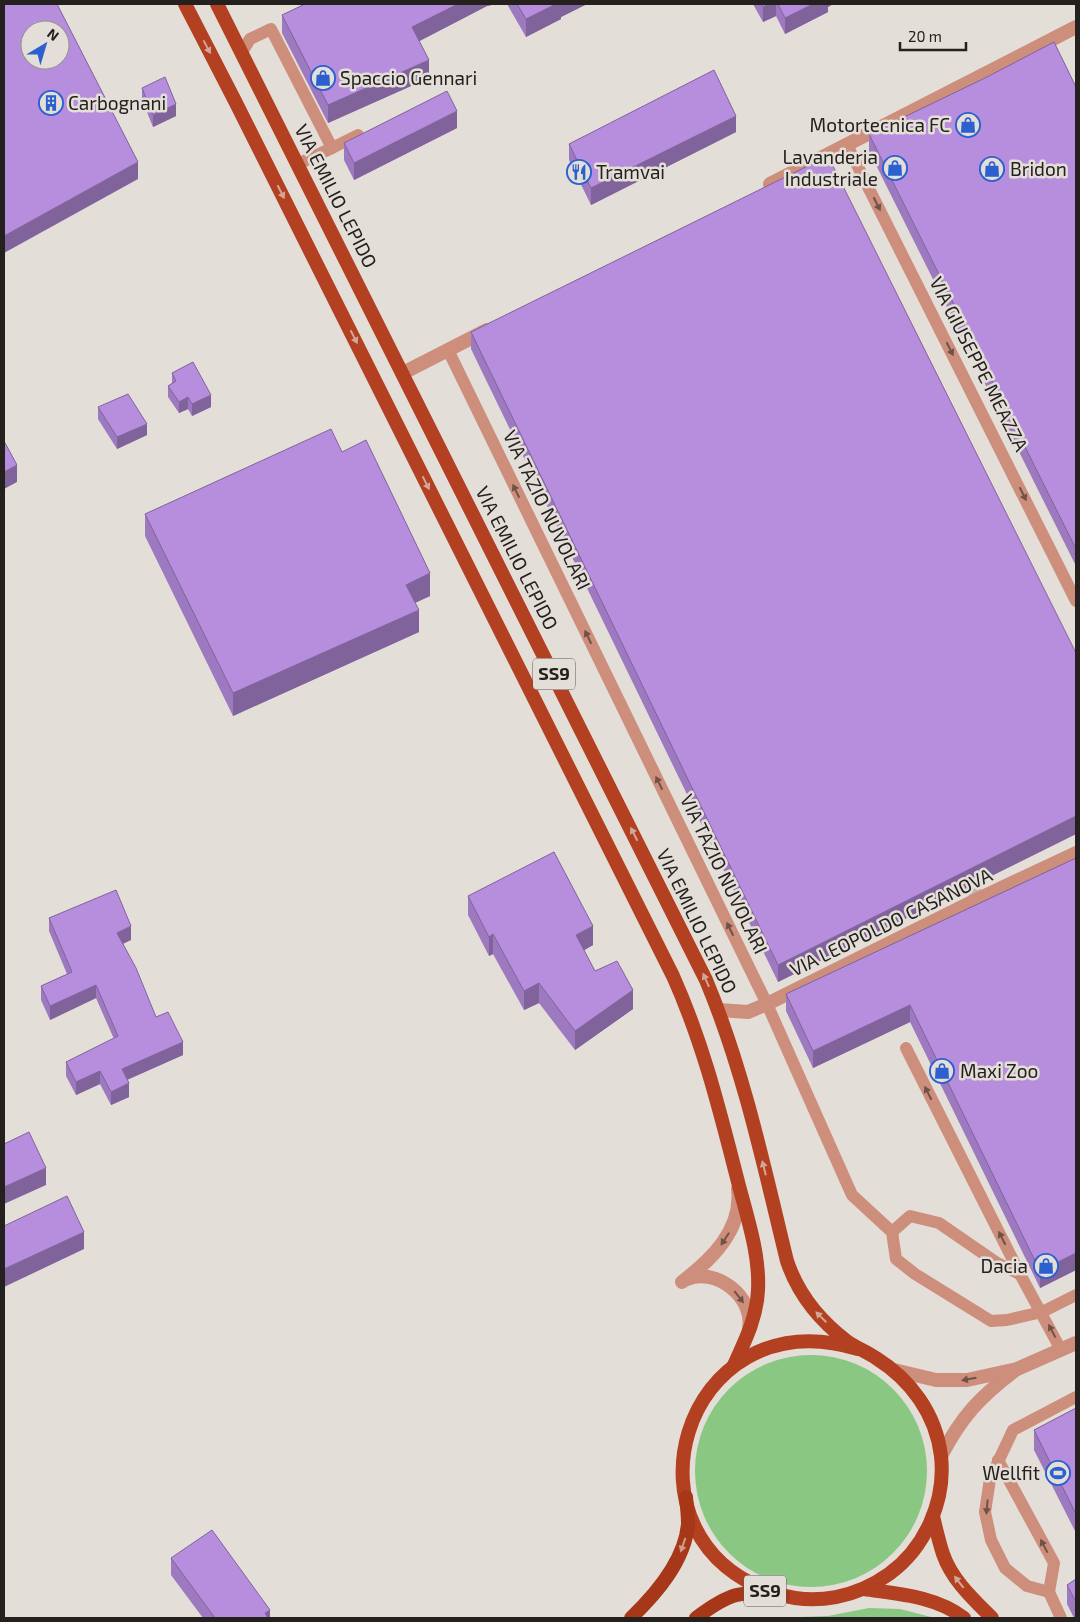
<svg xmlns="http://www.w3.org/2000/svg" width="1080" height="1622" viewBox="0 0 1080 1622" font-family="'Exo 2',sans-serif">
  <style>
    .green { fill: #89c783 }
    .lines { fill: none; stroke-linecap: round; stroke-linejoin: round }
    .minor-tunnel { stroke: #bdb8b3; stroke-width: 14; stroke-dasharray: 14 7; stroke-linecap: butt }
    .service { stroke: #cd8e7c; stroke-width: 12 }
    .minor { stroke: #cd8e7c; stroke-width: 14 }
    .primary { stroke: #b24021; stroke-width: 14 }
    .trunk { stroke: #a63819; stroke-width: 14 }
    .wall { fill: #9d79bf }
    .shaded-wall { fill: #80639b }
    .building { fill: #b78dde; stroke: #80639b; fill-rule: evenodd }
    .oneway { fill: #d2a798 }
    .oneway2 { fill: #6f5248 }
    .oneway3 { fill: #cb9c8c }
    .labels { text-anchor: middle; stroke-width: 5; stroke-linejoin: round; paint-order: stroke }
    .shield { fill: #e4ded8; stroke: #5d5956; stroke-width: 1 }
    .shield-label { font-size: 18px; font-weight: bold; fill: #23201e }
    .poi-label { font-size: 19px; fill: #23201e; stroke: #e4ded8; text-anchor: start }
    .street-label { font-size: 19px; fill: #23201e; stroke: #e4ded8 }
  </style>
  <rect width="100%" height="100%" fill="#e4ded8"/>
  <g class="green">
    <circle cx="811" cy="1471" r="116"/>
    <polygon points="869,1608 900,1609 935,1618 773,1618 828,1616"/>
  </g>
  <g class="lines">
    <polyline class="minor-tunnel" points="964,870 978,899"/>
    <g class="service">
      <polyline points="242,52 250,39 271,29 332,148 298,164"/>
      <polyline points="847,145 1076,601"/>
      <polyline points="332,148 358,135"/>
      <polyline points="448,350 767,1004 852,1195 892,1232 896,1259 915,1274 991,1321 1007,1320 1042,1312 1076,1295"/>
      <polyline points="906,1048 1020,1274 1061,1350"/>
      <polyline points="892,1232 910,1216 939,1223 997,1263 1020,1274"/>
      <polyline points="998,1460 1054,1563 1049,1592 1061,1618"/>
      <polyline points="1049,1592 1027,1586 1005,1568 991,1540 985,1512 990,1479 1013,1430 1076,1397"/>
    </g>
    <g class="minor">
      <polyline points="770,184 1076,27"/>
      <polyline points="403,373 487,330"/>
      <polyline points="719,1010 748,1012 767,1004 978,899 1076,853"/>
      <path d="M687,1279C716,1267 755,1297 749,1329"/>
      <path d="M682,1282C711,1260 743,1230 738,1189"/>
      <polyline points="894,1370 936,1380 967,1380 1017,1369 1076,1343"/>
      <path d="M941,1456C962,1416 979,1398 1014,1371"/>
    </g>
    <g class="primary">
      <path d="M185,4L235,101L673,976C703,1043 719,1108 737,1178C746,1214 760,1253 758,1290C757,1317 745,1341 734,1365"/>
      <path d="M217,4L706,980C744,1071 764,1167 787,1261C798,1294 820,1321 848,1342C857,1348 867,1352 876,1358C911,1380 936,1414 941,1456C946,1501 925,1548 889,1574C857,1597 816,1606 778,1594C610,1543 681,1295 858,1349"/>
      <path d="M933,1516C936,1529 939,1542 943,1554C952,1580 973,1599 992,1618"/>
      <path d="M864,1589C898,1594 936,1596 964,1618"/>
    </g>
    <g class="trunk">
      <path d="M631,1618C656,1594 685,1561 688,1524C688,1515 687,1506 686,1497"/>
      <path d="M696,1618C729,1593 742,1589 783,1596"/>
    </g>
  </g>
  <g class="wall">
    <polygon points="305,4 496,4 487,6 419,41 429,78 328,123 282,33 282,15"/>
    <polygon points="507,4 587,4 561,17 561,19 526,37"/>
    <polygon points="753,4 833,4 828,7 828,12 785,34 776,16 763,22"/>
    <polygon points="1076,87 1076,566 869,151 869,134"/>
    <polygon points="142,88 176,116 153,127 142,100"/>
    <polygon points="457,128 354,180 344,160 344,143"/>
    <polygon points="736,132 591,205 569,160 569,144"/>
    <polygon points="471,332 1076,653 1076,834 778,982 471,349"/>
    <polygon points="172,373 211,407 192,416 188,409 179,413 168,397 168,386 172,383"/>
    <polygon points="98,407 147,435 117,449 98,419"/>
    <polygon points="342,452 430,596 415,603 419,632 233,716 145,536 145,514"/>
    <polygon points="1076,858 1076,1270 1040,1288 910,1022 813,1068 786,1011 786,994"/>
    <polygon points="468,896 593,945 584,950 595,971 633,1009 575,1050 539,1003 524,1010 493,954 489,956 468,915"/>
    <polygon points="49,918 131,940 123,944 156,1017 183,1055 127,1080 129,1097 111,1105 100,1084 76,1095 66,1076 66,1062 114,1039 96,998 50,1020 41,1000 41,986 67,974 49,931"/>
    <polygon points="1076,1408 1076,1533 1034,1450 1034,1430"/>
    <polygon points="171,1558 270,1618 203,1618 171,1575"/>
    <polygon points="1076,1579 1076,1618 1074,1618 1067,1604 1067,1585"/>
  </g>
  <g class="shaded-wall">
    <polygon points="458,4 496,4 487,6 412,45 412,27"/>
    <polygon points="556,4 587,4 561,17 561,19 526,37 526,19"/>
    <polygon points="769,4 776,4 776,16 763,22 763,7"/>
    <polygon points="813,4 833,4 828,7 828,12 785,34 785,18"/>
    <polygon points="429,60 429,78 328,123 328,105"/>
    <polygon points="176,104 176,116 153,127 153,115"/>
    <polygon points="457,111 457,128 354,180 354,163"/>
    <polygon points="736,116 736,132 591,205 591,188"/>
    <polygon points="138,162 138,179 4,253 4,236"/>
    <polygon points="211,395 211,407 192,416 192,404"/>
    <polygon points="188,397 188,409 179,413 179,402"/>
    <polygon points="147,424 147,435 117,449 117,437"/>
    <polygon points="17,465 17,482 4,489 4,472"/>
    <polygon points="430,573 430,596 406,607 406,585"/>
    <polygon points="419,610 419,632 233,716 233,693"/>
    <polygon points="1076,816 1076,834 778,982 778,965"/>
    <polygon points="131,926 131,940 117,946 117,933"/>
    <polygon points="593,926 593,945 576,955 576,935"/>
    <polygon points="493,934 493,954 489,956 489,937"/>
    <polygon points="539,983 539,1003 524,1010 524,991"/>
    <polygon points="96,985 96,998 50,1020 50,1006"/>
    <polygon points="633,990 633,1009 575,1050 575,1031"/>
    <polygon points="910,1005 910,1022 813,1068 813,1051"/>
    <polygon points="183,1042 183,1055 122,1082 122,1069"/>
    <polygon points="100,1071 100,1084 76,1095 76,1082"/>
    <polygon points="129,1083 129,1097 111,1105 111,1092"/>
    <polygon points="46,1168 46,1185 4,1204 4,1187"/>
    <polygon points="84,1232 84,1249 4,1287 4,1269"/>
    <polygon points="1076,1253 1076,1270 1040,1288 1040,1271"/>
    <polygon points="270,1610 270,1618 265,1618 265,1613"/>
  </g>
  <g class="building">
    <path d="M4,4H57L138,162L4,236ZM30,30H60V60H30Z"/>
    <polygon points="305,4 458,4 412,27 429,60 328,105 282,15"/>
    <polygon points="517,4 556,4 526,19"/>
    <polygon points="762,4 769,4 763,7"/>
    <polygon points="778,4 813,4 785,18"/>
    <polygon points="1054,42 1076,87 1076,549 869,134 987,77"/>
    <polygon points="714,70 736,116 591,188 569,144"/>
    <polygon points="165,77 176,104 153,115 142,88"/>
    <polygon points="447,91 457,111 354,163 344,143"/>
    <polygon points="828,156 1076,653 1076,816 778,965 471,332"/>
    <polygon points="193,362 211,395 192,404 188,397 179,402 168,386 176,381 172,373"/>
    <polygon points="128,394 147,424 117,437 98,407"/>
    <polygon points="331,429 342,452 366,440 430,573 406,585 419,610 233,693 145,514"/>
    <polygon points="4,441 17,465 4,472"/>
    <polygon points="554,852 593,926 576,935 595,971 617,961 633,990 575,1031 539,983 524,991 493,934 489,937 468,896"/>
    <polygon points="1076,858 1076,1253 1040,1271 910,1005 813,1051 786,994"/>
    <polygon points="116,890 131,926 117,933 136,968 156,1017 168,1012 183,1042 122,1069 129,1083 111,1092 100,1071 76,1082 66,1062 118,1036 96,985 50,1006 41,986 72,972 49,918"/>
    <polygon points="29,1132 46,1168 4,1187 4,1144"/>
    <polygon points="67,1196 84,1232 4,1269 4,1226"/>
    <polygon points="1076,1408 1076,1514 1034,1430"/>
    <polygon points="212,1530 270,1610 265,1613 268,1618 215,1618 171,1558"/>
    <polygon points="1076,1579 1076,1602 1067,1585"/>
  </g>
  <defs><path id="oneway-solid" d="M-6-.8H1V-3.2L6.5 0L1 3.2V.8H-6Z" transform="scale(1.25)"/></defs>
  <g class="oneway">
    <use href="#oneway-solid" transform="translate(207 47) rotate(62)"/>
    <use href="#oneway-solid" transform="translate(281 192) rotate(63)"/>
    <use href="#oneway-solid" transform="translate(354 337) rotate(63)"/>
    <use href="#oneway-solid" transform="translate(426 483) rotate(63)"/>
    <use href="#oneway-solid" transform="translate(634 834) rotate(-117)"/>
    <use href="#oneway-solid" transform="translate(706 980) rotate(-114)"/>
    <use href="#oneway-solid" transform="translate(764 1168) rotate(-104)"/>
    <use href="#oneway-solid" transform="translate(821 1317) rotate(-135)"/>
    <use href="#oneway-solid" transform="translate(959 1582) rotate(-128)"/>
  </g>
  <g class="oneway2">
    <use href="#oneway-solid" transform="translate(877 204) rotate(63)"/>
    <use href="#oneway-solid" transform="translate(950 349) rotate(63)"/>
    <use href="#oneway-solid" transform="translate(516 491) rotate(-116)"/>
    <use href="#oneway-solid" transform="translate(1023 494) rotate(63)"/>
    <use href="#oneway-solid" transform="translate(588 637) rotate(-116)"/>
    <use href="#oneway-solid" transform="translate(659 783) rotate(-116)"/>
    <use href="#oneway-solid" transform="translate(730 929) rotate(-116)"/>
    <use href="#oneway-solid" transform="translate(928 1093) rotate(-117)"/>
    <use href="#oneway-solid" transform="translate(1002 1238) rotate(-117)"/>
    <use href="#oneway-solid" transform="translate(725 1239) rotate(123)"/>
    <use href="#oneway-solid" transform="translate(739 1297) rotate(52)"/>
    <use href="#oneway-solid" transform="translate(1052 1331) rotate(-118)"/>
    <use href="#oneway-solid" transform="translate(969 1379) rotate(170)"/>
    <use href="#oneway-solid" transform="translate(987 1507) rotate(95)"/>
    <use href="#oneway-solid" transform="translate(1044 1546) rotate(-118)"/>
  </g>
  <use class="oneway3" href="#oneway-solid" transform="translate(683 1545) rotate(109)"/>
  <defs>
    <symbol id="shop-ring" viewBox="-11 -11 22 22"><circle r="9.5" fill="#e4ded8" stroke="#2b60ce" stroke-width="1.5"/><path d="M-5-2.5h2.3a2.7 3.5 0 0 1 5.4 0H5L5.5 6h-11ZM-1.5-2.5h3a1.5 2.3 0 0 0-3 0Z" fill="#2b60ce"/></symbol>
    <symbol id="building-ring" viewBox="-11 -11 22 22"><circle r="9.5" fill="#e4ded8" stroke="#2b60ce" stroke-width="1.5"/><path d="M-4-6H4V6H1V3H-1V6H-4ZM-2.5-4.3h1.7v1.8h-1.7ZM.8-4.3h1.7v1.8H.8ZM-2.5-1h1.7V.8h-1.7ZM.8-1h1.7V.8H.8Z" fill="#2b60ce"/></symbol>
    <symbol id="restaurant-ring" viewBox="-11 -11 22 22"><circle r="9.5" fill="#e4ded8" stroke="#2b60ce" stroke-width="1.5"/><path d="M-5-6h1v4h1v-4h1v4h1v-4h1v5L-1.5 .5V6h-2V.5L-5-1ZM5-6V6H3V1.5H1.5Q1.5-4 5-6Z" fill="#2b60ce"/></symbol>
    <symbol id="stadium-ring" viewBox="-11 -11 22 22"><circle r="9.5" fill="#e4ded8" stroke="#2b60ce" stroke-width="1.5"/><path d="M0-5a6.5 5 0 1 0 0 10a6.5 5 0 1 0 0-10ZM-3.5-1.8h7v3.6h-7Z" fill="#2b60ce"/></symbol>
  </defs>
  <g fill-rule="evenodd">
    <use href="#shop-ring" x="309" y="64" width="28" height="28"/>
    <use href="#building-ring" x="37" y="89" width="28" height="28"/>
    <use href="#shop-ring" x="954" y="111" width="28" height="28"/>
    <use href="#shop-ring" x="881" y="154" width="28" height="28"/>
    <use href="#shop-ring" x="978" y="155" width="28" height="28"/>
    <use href="#restaurant-ring" x="565" y="158" width="28" height="28"/>
    <use href="#shop-ring" x="928" y="1057" width="28" height="28"/>
    <use href="#shop-ring" x="1032" y="1252" width="28" height="28"/>
    <use href="#stadium-ring" x="1044" y="1459" width="28" height="28"/>
  </g>
  <g class="labels">
    <g class="shield">
      <rect x="533" y="658.5" width="42" height="31" rx="4"/>
      <rect x="744" y="1575.5" width="42" height="31" rx="4"/>
    </g>
    <g class="shield-label">
      <text x="554" y="680">SS9</text>
      <text x="765" y="1597">SS9</text>
    </g>
    <g class="poi-label">
      <text x="340" y="85">Spaccio Gennari</text>
      <text x="68" y="110">Carbognani</text>
      <text x="950" y="132" text-anchor="end">Motortecnica FC</text>
      <text x="878" y="164" text-anchor="end">Lavanderia<tspan x="878" dy="22">Industriale</tspan></text>
      <text x="1010" y="176">Bridon</text>
      <text x="596" y="179">Tramvai</text>
      <text x="960" y="1078">Maxi Zoo</text>
      <text x="1028" y="1273" text-anchor="end">Dacia</text>
      <text x="1040" y="1480" text-anchor="end">Wellfit</text>
    </g>
    <g class="street-label">
      <text transform="translate(336 196) rotate(63)" y="7">VIA EMILIO LEPIDO</text>
      <text transform="translate(979 364) rotate(63)" y="7">VIA GIUSEPPE MEAZZA</text>
      <text transform="translate(547 510) rotate(64)" y="7">VIA TAZIO NUVOLARI</text>
      <text transform="translate(517 558) rotate(63)" y="7">VIA EMILIO LEPIDO</text>
      <text transform="translate(724 874) rotate(64)" y="7">VIA TAZIO NUVOLARI</text>
      <text transform="translate(697 921) rotate(64)" y="7">VIA EMILIO LEPIDO</text>
      <text transform="translate(891 922) rotate(-26)" y="7">VIA LEOPOLDO CASANOVA</text>
    </g>
  </g>
  <rect width="1080" height="1622" fill="none" stroke="#23201e" stroke-width="10"/>
  <g transform="translate(45 45) rotate(38)"><circle r="24" fill="#e4ded8" stroke="#97928e"/>
  <path d="M0-4L9 19L0 12L-9 19Z" fill="#2b60ce"/>
  <text y="-8" font-size="14" font-weight="bold" text-anchor="middle" fill="#23201e">N</text>
  </g>
  <path d="M900 42v8h66v-8" fill="none" stroke="#23201e" stroke-width="2.5"/>
  <text x="908" y="42" font-size="15" fill="#23201e" stroke="#e4ded8" stroke-width="4" paint-order="stroke">20 m</text>
</svg>
